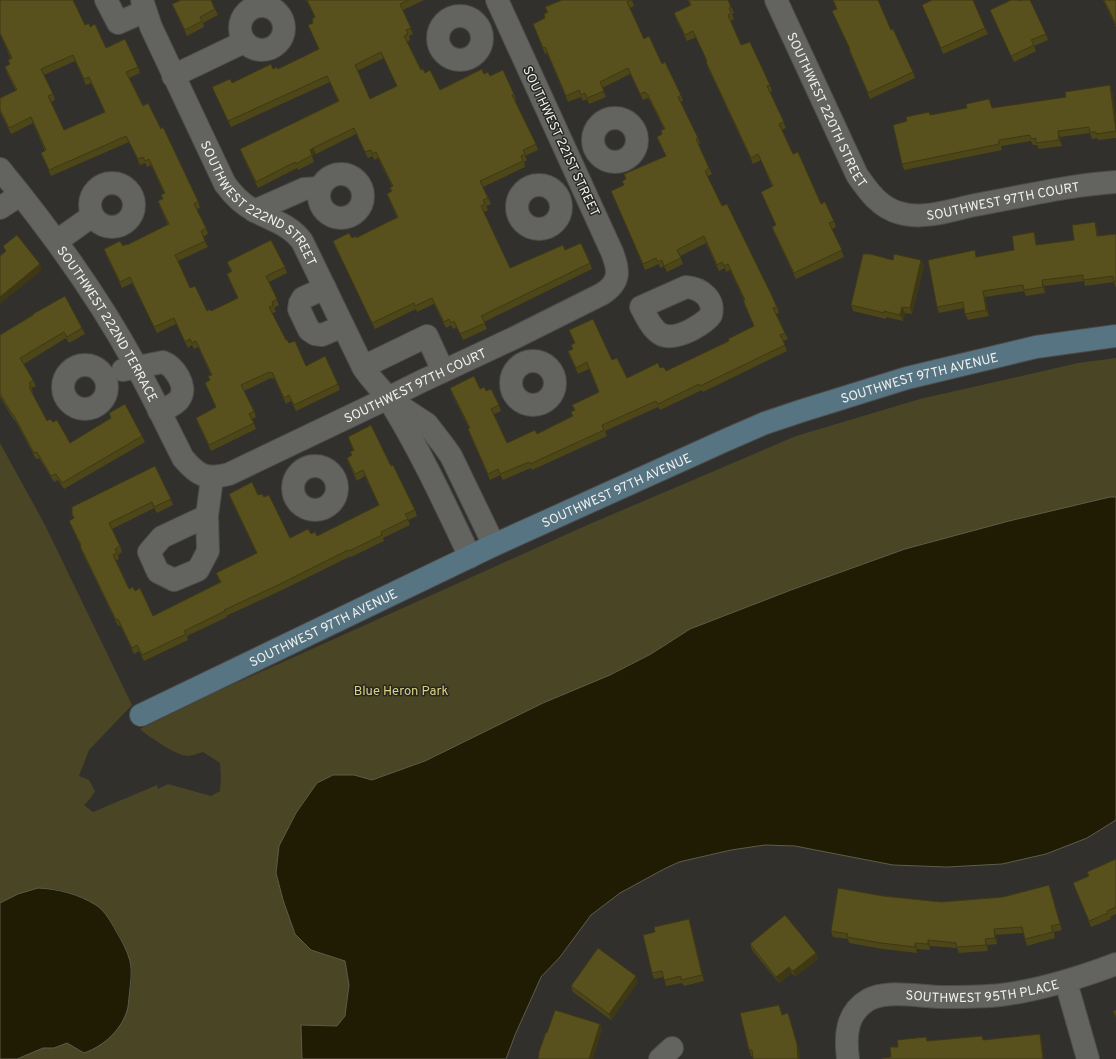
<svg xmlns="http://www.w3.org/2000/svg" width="1116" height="1059" viewBox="0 0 1116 1059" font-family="Overpass,sans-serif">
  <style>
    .green { fill: #4a4524 }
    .water { fill: #201c03; stroke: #5e5c4a }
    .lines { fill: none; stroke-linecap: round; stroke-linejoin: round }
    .street-casing { stroke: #4d4c4a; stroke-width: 24 }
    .secondary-casing { stroke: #4d4c4a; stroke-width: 24 }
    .street { stroke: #63635f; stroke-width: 22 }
    .secondary { stroke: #567482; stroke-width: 22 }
    .wall { fill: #4c4619; fill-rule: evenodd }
    .shaded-wall { fill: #3e3914 }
    .building { fill: #58511d; stroke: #3e3914; fill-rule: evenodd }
    .labels { text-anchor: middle; stroke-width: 3; stroke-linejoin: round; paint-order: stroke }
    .street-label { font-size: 13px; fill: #f0f0ee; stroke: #272724 }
    .park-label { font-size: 13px; fill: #ddd282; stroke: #272724 }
  </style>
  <rect width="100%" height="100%" fill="#31302d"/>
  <path class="green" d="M1116,358V497L905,549L791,590L690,629L651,654L610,675L543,703L425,761L372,780L354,775H333L317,783L296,813L279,846L276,873L283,900L295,934L329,955L345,961L349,985L345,1016L337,1026L302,1025V1059H17L43,1048H54L67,1043L84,1053C98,1048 103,1039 112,1027C117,1021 126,1013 128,1005C130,997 132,981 132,972C132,954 112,917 97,906C87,898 69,891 55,889C34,887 19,894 0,903V443L45,525L132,705L89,750L79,776L89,780L95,791L90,799L84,805L93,812L157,785L158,789L168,784L211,796L220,791L221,778L220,763L203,752C199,753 192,756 187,756C176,755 149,737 140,729L214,693L585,526L796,436L920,399L1078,363Z"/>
  <g class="water">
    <polygon points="1110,497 1116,497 1116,820 1087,838 1046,854 1002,864 947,867 893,865 795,846 765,845 731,850 679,862 664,869 620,893 591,915 560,957 541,977 515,1035 506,1059 302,1059 301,1025 337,1026 345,1016 349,985 345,961 311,950 295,934 283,900 276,873 279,846 296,813 317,783 333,775 354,775 372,780 425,761 543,703 610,675 651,654 690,629 791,590 905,549 1009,521"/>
    <path d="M38,888C59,889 78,894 96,905C105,911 111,922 116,931C122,941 127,950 130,961C132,971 131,979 130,988C129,994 129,1001 128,1007C123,1029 104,1046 84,1053L67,1043L54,1048H43L17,1059H0V903L18,894Z"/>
  </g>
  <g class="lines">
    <defs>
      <g id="street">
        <polyline points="106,0 118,23 145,11"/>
        <path id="s1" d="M142,0L151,27L225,184C233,195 243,205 255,211C273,221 289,224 302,241L363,367C370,379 381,388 389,400C420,450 445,504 470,557"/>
        <path id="s2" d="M776,0L857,175C868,191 880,208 900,213C924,220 951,210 975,205C1021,197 1068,185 1116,182"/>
        <circle cx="262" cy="28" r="22"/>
        <circle cx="460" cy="38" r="22"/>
        <polyline points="173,76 244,42"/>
        <circle cx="615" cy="140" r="22"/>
        <path id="s3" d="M0,169C51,231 98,296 136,366C153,396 167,427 183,458C198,476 206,480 229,474L388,398L420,382L514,338L602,294C621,282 619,270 612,252L497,0"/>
        <circle cx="341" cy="196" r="22"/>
        <circle cx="112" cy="205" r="22"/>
        <circle cx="539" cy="207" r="22"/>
        <polyline points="0,208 20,195"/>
        <polyline points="254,211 304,189 320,188"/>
        <polyline points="57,241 92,216"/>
        <path d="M686,287C701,288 715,299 711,315C706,322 698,326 691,330C661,345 654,332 641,307Z"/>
        <polyline points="325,288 303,298 300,303 299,309 309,330 315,334 322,335 343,326"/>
        <circle cx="533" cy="383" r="22"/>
        <circle cx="85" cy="387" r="22"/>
        <polyline points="363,367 427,336 443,371"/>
        <path d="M123,370L163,362C174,366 188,386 180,398C176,405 166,408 159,411"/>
        <polyline points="392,401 427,424 444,446 451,456 494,545"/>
        <circle cx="315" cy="488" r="22"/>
        <polyline points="207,516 162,537 149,552 158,572 174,580 198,570 208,551 207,516 212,478"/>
        <polyline points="1066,982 1088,1059"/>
        <polyline points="660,1059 672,1048"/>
        <path id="s4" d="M848,1059C845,1036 846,1013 868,1000C888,989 921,997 944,997C963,997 982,997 1001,995C1041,990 1079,978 1116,964"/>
      </g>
      <g id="secondary">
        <path id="s5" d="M141,715L494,545L726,440L765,423L801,411L907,378L1036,347L1116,336"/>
      </g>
    </defs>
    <use href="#street" class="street-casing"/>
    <use href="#secondary" class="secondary-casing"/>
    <use href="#street" class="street"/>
    <use href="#secondary" class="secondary"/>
  </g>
  <g class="wall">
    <path d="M0,0L85,25L90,27L106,48L138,67L140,73L129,78L143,106L161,129L198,201L200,208L197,209L206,228L208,234L203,237L208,247L178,261L190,288L207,311H211L238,298L229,280L227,274L231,272L227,262L285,267L287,273L269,282L279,305L274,308L276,312L272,313L286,340L289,343L306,366L338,384L340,390L296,411L291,401L286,404L274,378L272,379L271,378L244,391L254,411L256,417L252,419L256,429L211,451L198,424L196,418L216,408L205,383L210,380L208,376L211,375L198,347L194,349L192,345L188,348L176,324L157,333L132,283L122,288L106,255L104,249L127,245L168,225L160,207L158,201L162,199L161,195L164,193L151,165L147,167L145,163L140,165L129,142L51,176L41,153L45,151L33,123L11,134L0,112V98L16,91L7,73L5,67L10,64L8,60L11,59L0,34ZM75,61L86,85L91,83L105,112L64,130L51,102L55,100L53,94L44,75Z"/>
    <path d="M306,0H424L403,10L413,34L409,36L410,40L407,42L421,70L425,73L440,90L484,74L490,76L514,94L516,100L515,101L536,144L538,150L525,156L527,160L524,162L525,167L483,187L491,204L486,206L488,210L484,212L510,268L565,250L590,263L592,269L484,322L487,329L463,340L457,327L453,329L451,325L446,328L434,304L417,312L416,309L375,329L335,247L333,241L352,238H356L397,218L387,194L391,192L390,188L392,186L378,158L374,160L373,156L368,158L356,134L312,156L314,162L298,170L297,168L258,188L242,155L240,149L338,101L330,82L231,127L212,87L232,83L273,69H278L319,49L308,25L313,23L312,19L315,17ZM384,58L397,86L370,99L357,71Z"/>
    <polygon points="632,0 634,6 630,8 644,39 662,64 681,95 683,101 681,102 698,138 700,144 698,144 712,174 707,177 722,206 777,307 779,313 776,314 785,333 788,339 783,341 787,351 703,392 702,390 660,410 658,407 605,431 607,436 532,470 531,468 503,480 500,475 490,480 470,435 468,429 469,428 452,394 450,388 480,389 486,391 499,405 501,411 494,414 507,443 537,434 572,416 571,412 574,410 572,405 599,392 589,369 578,374 570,357 568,351 573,349 571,345 575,343 569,330 612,360 627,378 660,368 666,371 729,341 754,326 745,306 743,300 744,300 730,270 726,272 725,268 719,271 706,243 680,256 683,264 667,272 664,266 660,268 659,264 645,270 611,191 624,185 626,180 624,174 666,156 657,137 662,134 661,130 664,129 650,101 648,98 643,100 630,74 602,88 606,97 589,104 587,99 583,101 581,97 568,102 547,53 545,54 533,24 545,18 547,13 545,7"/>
    <polygon points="688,0 728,0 734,13 732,14 734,19 730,21 741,45 770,85 772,91 770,92 786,128 782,130 793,154 821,204 834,221 836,227 832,229 844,257 796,279 774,233 772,227 776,225 761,192 772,187 761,160 753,164 708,68 706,62 707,61 696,37 687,41 676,19 674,13 690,5"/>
    <polygon points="833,0 891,30 913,72 915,78 870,99 851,55 849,49 850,49 835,17 832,11 836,9"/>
    <polygon points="1103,0 1116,0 1116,27"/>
    <polygon points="172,4 215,9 218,15 203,23 204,27 187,36 175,10"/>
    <polygon points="922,5 985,28 988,34 943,54"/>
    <polygon points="990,10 1046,34 1048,40 1034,46 1036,51 1014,62"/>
    <polygon points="1110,85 1112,91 1116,118 1116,138 1098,140 1097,138 1092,139 1090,133 1060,137 1062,146 1039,149 1037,145 1033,145 1031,141 1001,146 1002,150 904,170 902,164 930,115 992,108 1066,97"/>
    <polygon points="1097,228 1098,236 1116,234 1116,288 1114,282 1085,286 1084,281 1044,286 1045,293 1026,296 1024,291 985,297 989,316 968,320 965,314 964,308 939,313 937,307 977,257 1014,250 1034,232 1036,238 1037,245 1074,240"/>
    <polygon points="893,260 921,260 924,266 912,314 905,313 903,321 886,317 886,319 853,311 851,305"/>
    <polygon points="82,328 85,334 69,343 66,338 24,364 33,380 36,386 31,388 33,392 32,393 47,421 53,422 70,443 111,418 109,413 142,436 145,442 64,489 58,480 54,482 39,458 36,459 15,420 14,420 0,397 0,335"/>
    <polygon points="348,437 391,466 415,510 417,516 408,520 410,525 383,538 384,541 351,557 351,556 276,593 226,616 227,617 187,636 188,640 144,661 139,651 134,654 120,625 118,626 82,552 80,546 80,545 69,521 74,518 72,514 171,499 173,505 157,513 154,508 112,529 120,546 122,552 118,555 119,559 116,560 129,589 135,591 153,616 220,582 216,573 257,554 231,500 229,494 258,495 264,497 290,538 311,534 317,536 379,506 365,476 357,481 349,464 347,458 352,456 350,452 353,450"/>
    <polygon points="1116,859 1116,914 1110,917 1111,919 1091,927 1073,883 1089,876 1087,872"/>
    <polygon points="1051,891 1062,930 1054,932 1055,938 1027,946 1023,933 996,935 997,944 987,945 988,951 959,953 957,948 930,946 930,950 917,949 917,953 883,949 849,943 848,939 833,937 831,931 883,896 941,902 1003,897"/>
    <polygon points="691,925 704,981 684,986 682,983 666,986 664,977 654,979 652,973"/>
    <polygon points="750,944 816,953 818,959 795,977 792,973 779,983 752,950"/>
    <polygon points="638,982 611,1020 573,992 571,986"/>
    <polygon points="781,1011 782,1014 790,1019 799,1050 800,1059 753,1059 753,1056 751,1056 749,1050"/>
  </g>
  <g class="shaded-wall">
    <polygon points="1110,85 1112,91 1116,118 1116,128"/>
    <polygon points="1058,131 1060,137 1062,146 1059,140"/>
    <polygon points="313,148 316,154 312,156 310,150"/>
    <polygon points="1095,222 1097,228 1099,242 1097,236"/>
    <polygon points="1034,232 1036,238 1038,251 1036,245"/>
    <polygon points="921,260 924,266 912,314 910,308"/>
    <polygon points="40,264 42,270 0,304 0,297"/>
    <polygon points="1042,280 1044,286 1045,293 1043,287"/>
    <polygon points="983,291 985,297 989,316 986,310"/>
    <polygon points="902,307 905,313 903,321 900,315"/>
    <polygon points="1049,885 1051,891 1062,930 1060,924"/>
    <polygon points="689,919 691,925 704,981 702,975"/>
    <polygon points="994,929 996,935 997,944 995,938"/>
    <polygon points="985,939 987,945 988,951 986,945"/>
    <polygon points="928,940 930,946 930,950 928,944"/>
    <polygon points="915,943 917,949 917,953 915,947"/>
    <polygon points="816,953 818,959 795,977 793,971"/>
    <polygon points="789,967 792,973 779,983 776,977"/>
    <polygon points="636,976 638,982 611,1020 609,1014"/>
    <polygon points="788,1013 799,1050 800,1059 798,1059"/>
    <polygon points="600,1024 602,1030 593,1059 589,1059"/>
    <polygon points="1040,1034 1042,1040 1044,1059 1043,1059"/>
  </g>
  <g class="building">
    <path d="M0,0H73L85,25L89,23L90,27L95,24L106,48L125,39L138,67L126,72L143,106L148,103L161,129L163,127L198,201L194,204L206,228L201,231L205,241L175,255L190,288L195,286L207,311L210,309L211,311L238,298L227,274L232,271L227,262L271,240L285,267L266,276L277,299L272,302L273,306L269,307L286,340H287L289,343L295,341L306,366L325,356L338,384L294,405L289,395L284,398L272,372L270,373L269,372L241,385L254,411L249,414L254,423L209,445L196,418L216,407L205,383L210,380L208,376L212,375L196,341L192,343L190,339L185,342L174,318L154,327L130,277L120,282L104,249L120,241L123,246L126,244L127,245L169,224L158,201L163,199L161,195L165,193L149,159L145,161L143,157L138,159L126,136L49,170L41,153L46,150L31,117L9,128L0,110V98L17,90L5,67L10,64L8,60L12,58L0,33ZM73,55L84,79L89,77L105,112L64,130L48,96L53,94L41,69Z"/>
    <polygon points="181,0 211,0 215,9 200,17 202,21 185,30 172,4"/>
    <path d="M307,0H409L400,4L411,28L406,30L408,34L404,36L421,70L423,69L425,73L430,70L440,90L482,69L484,74L488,72L490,76L503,70L514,94L512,95L536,144L523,150L525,154L521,156L523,161L480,181L488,198L483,200L485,204L481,206L510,268L563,245L565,250L581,243L590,263L481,316L485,323L460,334L454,321L451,323L449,319L444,322L432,298L415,306L414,303L372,323L333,241L349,233L352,238L356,236V238L398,217L387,194L392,191L390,188L393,186L376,152L372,154L371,150L365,152L354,128L313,148L310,150L312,155L296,164L295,162L256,182L240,149L339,101L327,76L228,121L212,87L230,79L232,83L271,64L273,69L277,67L278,69L319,49L308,25L313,23L312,19L315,17ZM381,52L397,86L370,99L355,65Z"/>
    <polygon points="562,0 632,0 627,2 644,39 649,36 662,64 665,62 681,95 678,97 698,138 696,139 709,168 705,171 722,206 727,204 772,296 777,307 773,308 785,333 780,335 785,345 700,386 699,384 658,404 656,401 602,425 604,430 530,464 529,462 500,474 498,469 488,474 468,429 470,428 450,388 474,376 480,389 484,387 486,391 491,389 499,405 491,409 507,443 535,430 537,434 573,416 571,412 575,410 572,405 599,392 587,362 576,368 568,351 573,349 571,345 575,343 569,330 593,319 612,360 617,358 627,378 658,363 660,368 664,367 666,371 729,341 728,339 754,326 743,300 745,300 728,264 724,266 722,262 717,265 704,236 677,250 681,258 664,266 662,260 658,262 656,258 643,264 611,191 624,185 622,181 626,179 624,174 666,156 657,137 662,134 661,130 665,129 648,95 645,92 640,94 628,68 600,82 604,91 587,98 585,93 581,95 579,90 566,96 545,47 543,48 533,24 545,18 544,14 548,12 545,7"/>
    <polygon points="689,0 728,0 731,7 729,8 731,13 728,15 741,45 750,42 770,85 767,86 784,122 779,124 793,154 798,152 821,204 825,202 834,221 829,223 842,250 794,273 772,227 776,225 761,192 773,186 758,154 751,158 706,62 707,61 693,31 685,35 674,13 691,5"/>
    <polygon points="833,0 878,0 891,30 893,29 913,72 868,93 849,49 850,49 832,11 837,9"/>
    <polygon points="932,0 973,0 985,28 941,48 922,5"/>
    <polygon points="1011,0 1019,0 1019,1 1022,0 1030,0 1046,34 1031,40 1034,45 1011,56 990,10"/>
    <polygon points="1104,0 1116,0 1116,25"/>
    <polygon points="1110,85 1116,131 1096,134 1096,132 1090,132 1089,127 1058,131 1059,140 1036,143 1036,138 1031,139 1030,135 999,140 999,144 902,164 893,125 907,121 906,117 929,112 930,115 967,108 966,104 989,99 992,108 1066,97 1065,92"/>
    <polygon points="1095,222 1097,236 1116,234 1116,281 1114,282 1113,276 1083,280 1083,275 1042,280 1043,287 1024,290 1023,285 983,291 986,310 965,314 963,302 937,307 928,260 975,250 976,257 1014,250 1012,236 1034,232 1036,245 1074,240 1072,225"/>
    <polygon points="17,235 40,264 0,297 0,256 6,251 3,246"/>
    <polygon points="863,254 870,254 893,260 894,254 921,260 910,308 902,307 900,315 884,311 884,313 851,305"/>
    <polygon points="65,296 82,328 67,337 64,332 20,358 33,380 29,383 31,386 29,387 47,421 50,419 53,422 57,420 70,443 111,418 109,413 125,404 142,436 62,483 56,474 51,476 37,452 34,453 13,414 12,414 0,394 0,335 33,315 33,314"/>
    <polygon points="371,425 391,466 393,465 415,510 405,514 408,519 381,532 382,535 349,551 348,550 274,587 224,610 225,611 184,631 186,634 142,655 137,645 132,648 118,619 116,620 80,546 81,545 69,521 74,518 72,514 72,507 155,466 171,499 154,507 152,502 109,523 120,546 115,549 117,553 113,555 129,589 133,587 135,591 140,588 153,616 221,582 216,573 257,553 229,494 252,482 258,495 262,494 264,497 269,495 290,538 308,529 311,534 315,532 317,536 379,505 363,470 355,474 347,458 352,455 350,452 354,450 348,437"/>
    <polygon points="1116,859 1116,907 1107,911 1108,913 1089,921 1073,883 1089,876 1087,872"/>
    <polygon points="1049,885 1060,924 1051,926 1053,932 1025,939 1022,927 994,929 995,938 985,939 986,945 957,947 956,943 928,940 928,944 915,943 915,947 881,943 847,937 848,934 831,931 838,888 883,896 941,902 1003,897"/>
    <polygon points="785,915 816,953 793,971 789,967 776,977 750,944"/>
    <polygon points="689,919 702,975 681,980 681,976 664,980 662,971 652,973 643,935 655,932 654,927"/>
    <polygon points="598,948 636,976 609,1014 571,986"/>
    <polygon points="779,1005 782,1015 788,1013 797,1044 798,1059 753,1059 752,1050 749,1050 740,1013"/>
    <polygon points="555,1010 600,1024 589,1059 538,1059 539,1052 546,1032 547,1033"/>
    <polygon points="1116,1010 1116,1018 1113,1011"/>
    <polygon points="1040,1034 1043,1059 882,1059 882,1058 891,1057 890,1047 898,1047 897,1040 926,1037 927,1041 982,1036 983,1040"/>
  </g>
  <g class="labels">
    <g class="street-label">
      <text dy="5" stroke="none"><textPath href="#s2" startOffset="121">SOUTHWEST 220TH STREET</textPath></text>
      <text transform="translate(562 141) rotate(65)" y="5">SOUTHWEST 221ST STREET</text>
      <text dy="5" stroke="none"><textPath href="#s2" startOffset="356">SOUTHWEST 97TH COURT</textPath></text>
      <text dy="5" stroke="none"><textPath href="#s1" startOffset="240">SOUTHWEST 222ND STREET</textPath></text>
      <text dy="5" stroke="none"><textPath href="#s3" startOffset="189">SOUTHWEST 222ND TERRACE</textPath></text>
      <text dy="5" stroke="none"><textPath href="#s5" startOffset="850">SOUTHWEST 97TH AVENUE</textPath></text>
      <text dy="5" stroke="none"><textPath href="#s3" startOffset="602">SOUTHWEST 97TH COURT</textPath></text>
      <text dy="5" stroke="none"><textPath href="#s5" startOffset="526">SOUTHWEST 97TH AVENUE</textPath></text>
      <text dy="5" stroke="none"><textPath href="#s5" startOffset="202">SOUTHWEST 97TH AVENUE</textPath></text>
      <text dy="5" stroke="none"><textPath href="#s4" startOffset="182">SOUTHWEST 95TH PLACE</textPath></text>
    </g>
    <g class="park-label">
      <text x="401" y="695">Blue Heron Park</text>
    </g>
  </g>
</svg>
